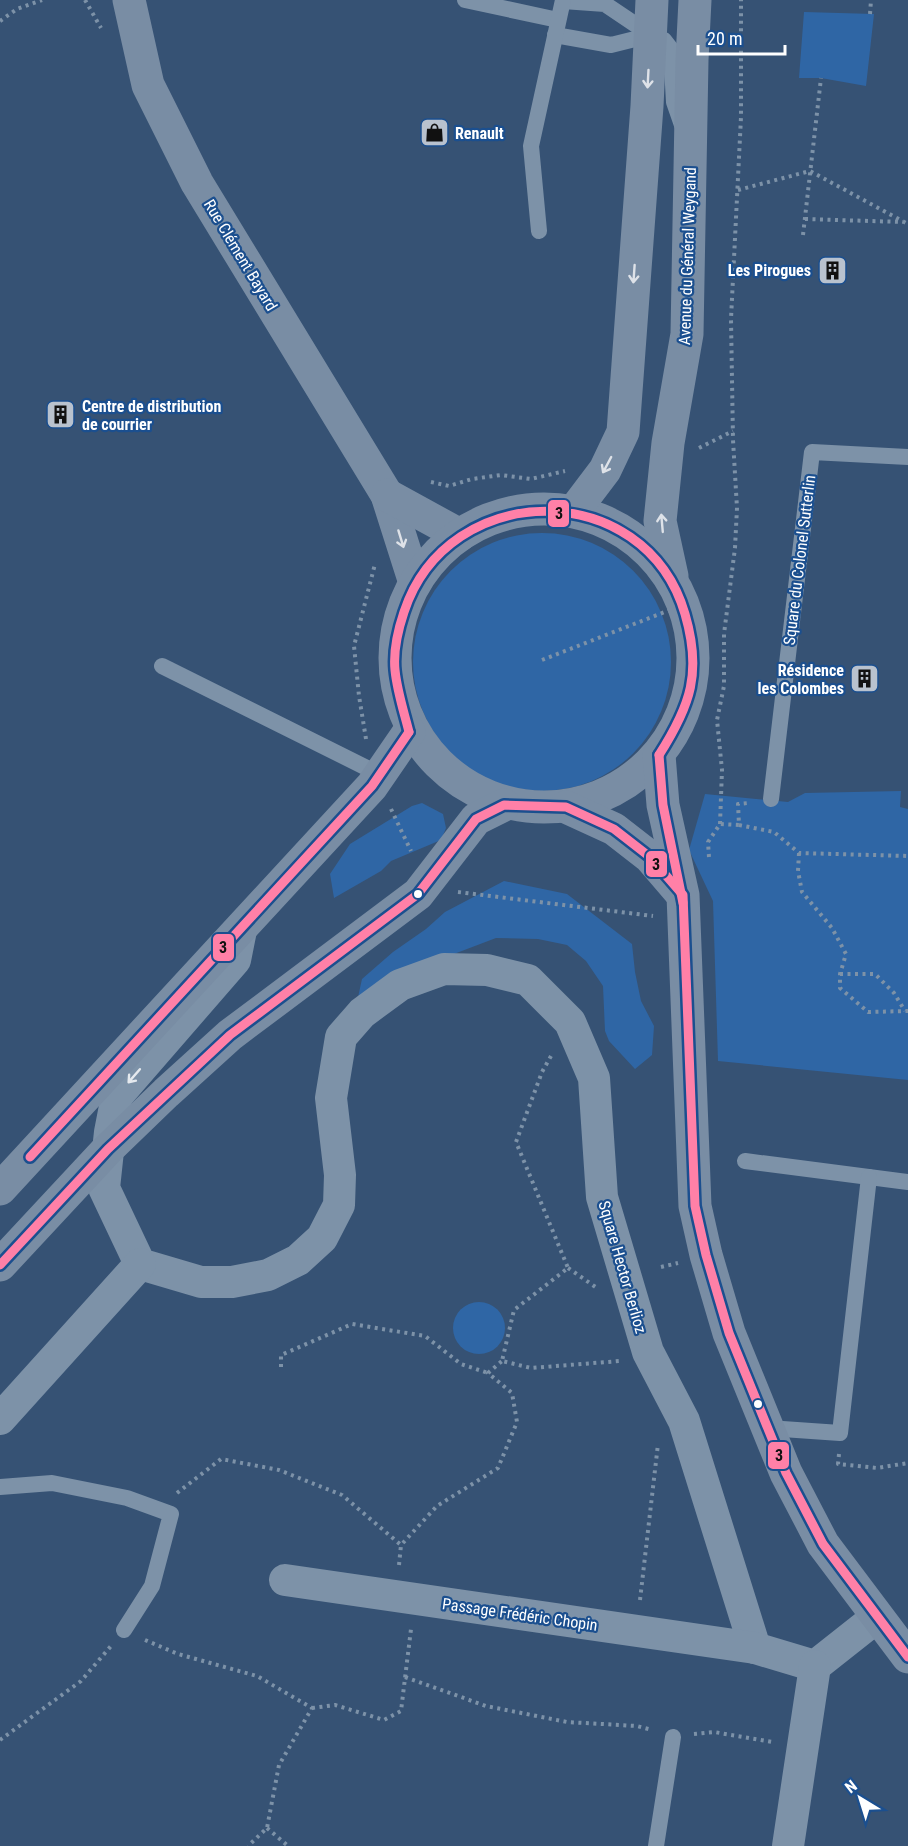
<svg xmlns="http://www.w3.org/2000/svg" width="908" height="1846" viewBox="0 0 908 1846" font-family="'Roboto Condensed',sans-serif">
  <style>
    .green { fill: #2f66a5 }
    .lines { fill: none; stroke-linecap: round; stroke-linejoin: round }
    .path { stroke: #7d92a8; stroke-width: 4; stroke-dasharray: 3 4.5; stroke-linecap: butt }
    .lane { stroke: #7d92a8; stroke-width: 16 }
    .street { stroke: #7d92a8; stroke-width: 32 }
    .secondary { stroke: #798da4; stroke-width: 33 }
    .bus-1-casing { stroke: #1b4f8f; stroke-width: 14 }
    .bus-1 { stroke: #ff80a7; stroke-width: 9 }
    .oneway { stroke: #dee2e8 }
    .oneway2 { stroke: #e5e9ee }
    .bus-dot { fill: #fff; stroke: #1b4f8f; stroke-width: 2 }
    .labels { text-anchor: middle; stroke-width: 4.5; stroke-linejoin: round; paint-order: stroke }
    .poi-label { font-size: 16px; font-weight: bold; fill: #fff; stroke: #1b4f8f; text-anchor: start }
    .street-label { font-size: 16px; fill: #fff; stroke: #1b4f8f }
    .line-badge { stroke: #1b4f8f; stroke-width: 2 }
    .pale-badge-label { font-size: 16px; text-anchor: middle; font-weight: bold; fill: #111 }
  </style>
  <rect width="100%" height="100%" fill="#365274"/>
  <g class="green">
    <polygon points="804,12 874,14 866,86 821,78 799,78"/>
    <circle cx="542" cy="662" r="129"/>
    <polygon points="901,791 900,807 908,809 908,1080 718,1061 713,901 689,850 705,794 788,802 805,793"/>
    <polygon points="422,803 443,814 446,828 441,840 391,861 381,871 334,898 330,874 350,844 412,806"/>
    <polygon points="504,881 567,894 632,944 635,972 641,1001 654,1026 652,1055 635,1069 609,1041 605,1031 603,986 586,961 567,945 538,939 496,938 417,968 355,1011 362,979 393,952 426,929 445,912"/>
    <circle cx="479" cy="1328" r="26"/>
  </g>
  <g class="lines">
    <g class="path">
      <polyline points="85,0 101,28"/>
      <polyline points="870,14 871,0"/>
      <polyline points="0,21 17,9 42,0"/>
      <polyline points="738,190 810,171 906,223"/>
      <polyline points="805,219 903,222"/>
      <polyline points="803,235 821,78"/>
      <polyline points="699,448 733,431"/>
      <polyline points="431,482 449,486 472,479 501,475 531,479 565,471"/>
      <polyline points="542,660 675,608"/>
      <polyline points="366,739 359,696 354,646 375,564"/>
      <polyline points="391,809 411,851"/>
      <polyline points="720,824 722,770 717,720 724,686 724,634 735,548 737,508 733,440 731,319 741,117 741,0"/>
      <polyline points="739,825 774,832 799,853 908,856"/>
      <polyline points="799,853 798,871 802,892 832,928 846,954 840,974 840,988 868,1012 908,1011"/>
      <polyline points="709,857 708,842 720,824 739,825 738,804 748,803"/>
      <polyline points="458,892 653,916"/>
      <polyline points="840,974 875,974 894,993 905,1011"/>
      <polyline points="551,1056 542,1072 516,1142 568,1268 514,1310 502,1361 531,1368 620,1361"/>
      <polyline points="661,1267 678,1263"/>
      <polyline points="568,1268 597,1288"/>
      <polyline points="281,1367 281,1355 352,1324 425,1336 461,1364 488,1373"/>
      <polyline points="839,1454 838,1464 877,1468 908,1463"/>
      <polyline points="177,1493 221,1459 279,1470 342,1495 401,1545 437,1506 498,1468 517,1422 512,1393 488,1373 502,1361"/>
      <polyline points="399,1565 401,1545"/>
      <polyline points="640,1600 658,1444"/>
      <polyline points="145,1640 178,1654 257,1676 312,1708 279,1765 267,1828 248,1846"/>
      <polyline points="405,1677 486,1706 567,1722 637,1726 652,1730"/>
      <polyline points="312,1708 335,1705 384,1720 401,1711 411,1629"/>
      <polyline points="694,1734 714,1732 773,1742"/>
      <polyline points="0,1740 81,1681 111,1646"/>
      <polyline points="267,1828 288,1846"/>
    </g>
    <g class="lane">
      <polyline points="465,0 558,20"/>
      <polyline points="563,1 605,4 651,35 664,40 671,49 674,102 682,125"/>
      <polyline points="555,35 611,45 651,35"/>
      <polyline points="539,231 531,146 563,0"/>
      <polyline points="162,666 381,775"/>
      <polyline points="771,799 812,452 908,457"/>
      <polyline points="745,1161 908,1182"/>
      <polyline points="768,1428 840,1433 869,1177"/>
      <polyline points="0,1487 52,1483 127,1498 171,1514 152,1586 124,1630"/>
      <polyline points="656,1846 673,1737"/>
    </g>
    <g class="street">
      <polyline points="241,930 235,960 117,1096 110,1132 104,1188 140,1264 201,1282 232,1282 268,1275 298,1260 322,1238 339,1205 340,1175 331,1098 341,1037 362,1013 400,985 444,969 487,970 528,980 570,1022 594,1078 602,1197 648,1352 684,1421 755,1648"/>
      <polyline points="0,1419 140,1264"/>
      <polyline points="285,1580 755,1648 815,1666 877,1617"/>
      <polyline points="788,1846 815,1666"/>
    </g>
    <g class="secondary">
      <polyline points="129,0 148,85 197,183 387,495 415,583"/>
      <polyline points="387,495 460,535"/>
      <circle cx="544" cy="658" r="149"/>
      <polyline points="574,511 605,470 623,432 647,106 652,0"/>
      <polyline points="672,576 660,521 668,443 687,334 692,60 695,0"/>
      <polyline points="659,755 663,805 683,895 695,1206 706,1255 729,1333 786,1473 823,1544 908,1657"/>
      <polyline points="566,807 614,829 650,857 680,892"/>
      <polyline points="0,1189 372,786 409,732"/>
      <polyline points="0,1265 108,1149 166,1093 230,1035 418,894 476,819 504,805"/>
    </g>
    <defs>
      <g id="bus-1">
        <path d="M409,732C404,712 397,691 395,670C393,650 398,630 404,612C448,478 645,477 685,614C702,672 691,705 659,755"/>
        <polyline points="659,755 663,805 683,903"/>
        <polyline points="30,1157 372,786 409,732"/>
        <polyline points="0,1265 108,1149 230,1035 418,894 476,819 504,805 566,807 614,829 650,857 683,895 695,1206 706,1255 729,1333 786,1473 823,1544 908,1657"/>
      </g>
    </defs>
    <use href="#bus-1" class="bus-1-casing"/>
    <use href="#bus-1" class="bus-1"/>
  </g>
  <defs><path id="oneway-shaft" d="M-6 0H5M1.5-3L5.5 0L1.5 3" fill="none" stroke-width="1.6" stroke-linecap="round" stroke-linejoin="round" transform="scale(1.5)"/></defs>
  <g class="oneway">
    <use href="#oneway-shaft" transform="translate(648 79) rotate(93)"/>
    <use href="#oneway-shaft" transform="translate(634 274) rotate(94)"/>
    <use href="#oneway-shaft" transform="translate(607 465) rotate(118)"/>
    <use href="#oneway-shaft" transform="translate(662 523) rotate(-95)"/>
    <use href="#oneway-shaft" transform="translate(401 539) rotate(73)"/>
  </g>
  <use class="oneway2" href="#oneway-shaft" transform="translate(134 1076) rotate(131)"/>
  <defs>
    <symbol id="shop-square" viewBox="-11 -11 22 22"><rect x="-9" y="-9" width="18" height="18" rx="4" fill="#b9c2ce" stroke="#1b4f8f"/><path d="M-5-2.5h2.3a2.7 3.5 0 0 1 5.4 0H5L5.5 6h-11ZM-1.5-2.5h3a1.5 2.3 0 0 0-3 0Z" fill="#111"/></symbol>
    <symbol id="building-square" viewBox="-11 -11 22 22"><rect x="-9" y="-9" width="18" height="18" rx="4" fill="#b9c2ce" stroke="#1b4f8f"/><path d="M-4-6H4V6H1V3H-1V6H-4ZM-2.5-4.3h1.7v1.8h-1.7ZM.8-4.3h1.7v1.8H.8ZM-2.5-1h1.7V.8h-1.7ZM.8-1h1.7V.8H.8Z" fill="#111"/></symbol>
  </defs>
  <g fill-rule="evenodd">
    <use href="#shop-square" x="418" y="116" width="33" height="33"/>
    <use href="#building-square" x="816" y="254" width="33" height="33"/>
    <use href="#building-square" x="44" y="398" width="33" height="33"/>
    <use href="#building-square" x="848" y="662" width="33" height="33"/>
  </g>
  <g class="bus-dot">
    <circle cx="418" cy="894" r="5"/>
    <circle cx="758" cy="1404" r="5"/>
  </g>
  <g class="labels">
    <g class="poi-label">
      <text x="455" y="139">Renault</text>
      <text x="811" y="276" text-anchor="end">Les Pirogues</text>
      <text x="82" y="412">Centre de distribution<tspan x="82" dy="18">de courrier</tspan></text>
      <text x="844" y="676" text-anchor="end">Résidence<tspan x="844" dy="18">les Colombes</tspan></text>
    </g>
    <g class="street-label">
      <text transform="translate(241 255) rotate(59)" y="6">Rue Clément Bayard</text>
      <text transform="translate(687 256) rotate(-88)" y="6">Avenue du Général Weygand</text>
      <text transform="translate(799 560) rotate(-83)" y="6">Square du Colonel Sutterlin</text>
      <text transform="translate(623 1267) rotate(74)" y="6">Square Hector Berlioz</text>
      <text transform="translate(520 1614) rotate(8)" y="6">Passage Frédéric Chopin</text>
    </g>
  </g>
  <g class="line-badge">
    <rect x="547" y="499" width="23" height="29" rx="6" fill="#ff80a7"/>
    <rect x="645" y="850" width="23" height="28" rx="6" fill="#ff80a7"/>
    <rect x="212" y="933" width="23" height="29" rx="6" fill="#ff80a7"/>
    <rect x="767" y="1441" width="23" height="29" rx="6" fill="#ff80a7"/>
  </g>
  <g class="pale-badge-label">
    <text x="559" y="519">3</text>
    <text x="656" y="870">3</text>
    <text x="223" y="953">3</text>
    <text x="779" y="1461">3</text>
  </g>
  <g transform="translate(860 1798) rotate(322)" stroke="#1b4f8f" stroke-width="4.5" paint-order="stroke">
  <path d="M0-4.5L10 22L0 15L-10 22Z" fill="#ffffff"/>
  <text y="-9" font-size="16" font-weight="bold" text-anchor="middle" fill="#ffffff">N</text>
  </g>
  <path d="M698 45v9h87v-9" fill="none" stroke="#ffffff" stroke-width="3"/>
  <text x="707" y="45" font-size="18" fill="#ffffff" stroke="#1b4f8f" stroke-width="4.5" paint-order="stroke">20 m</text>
</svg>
